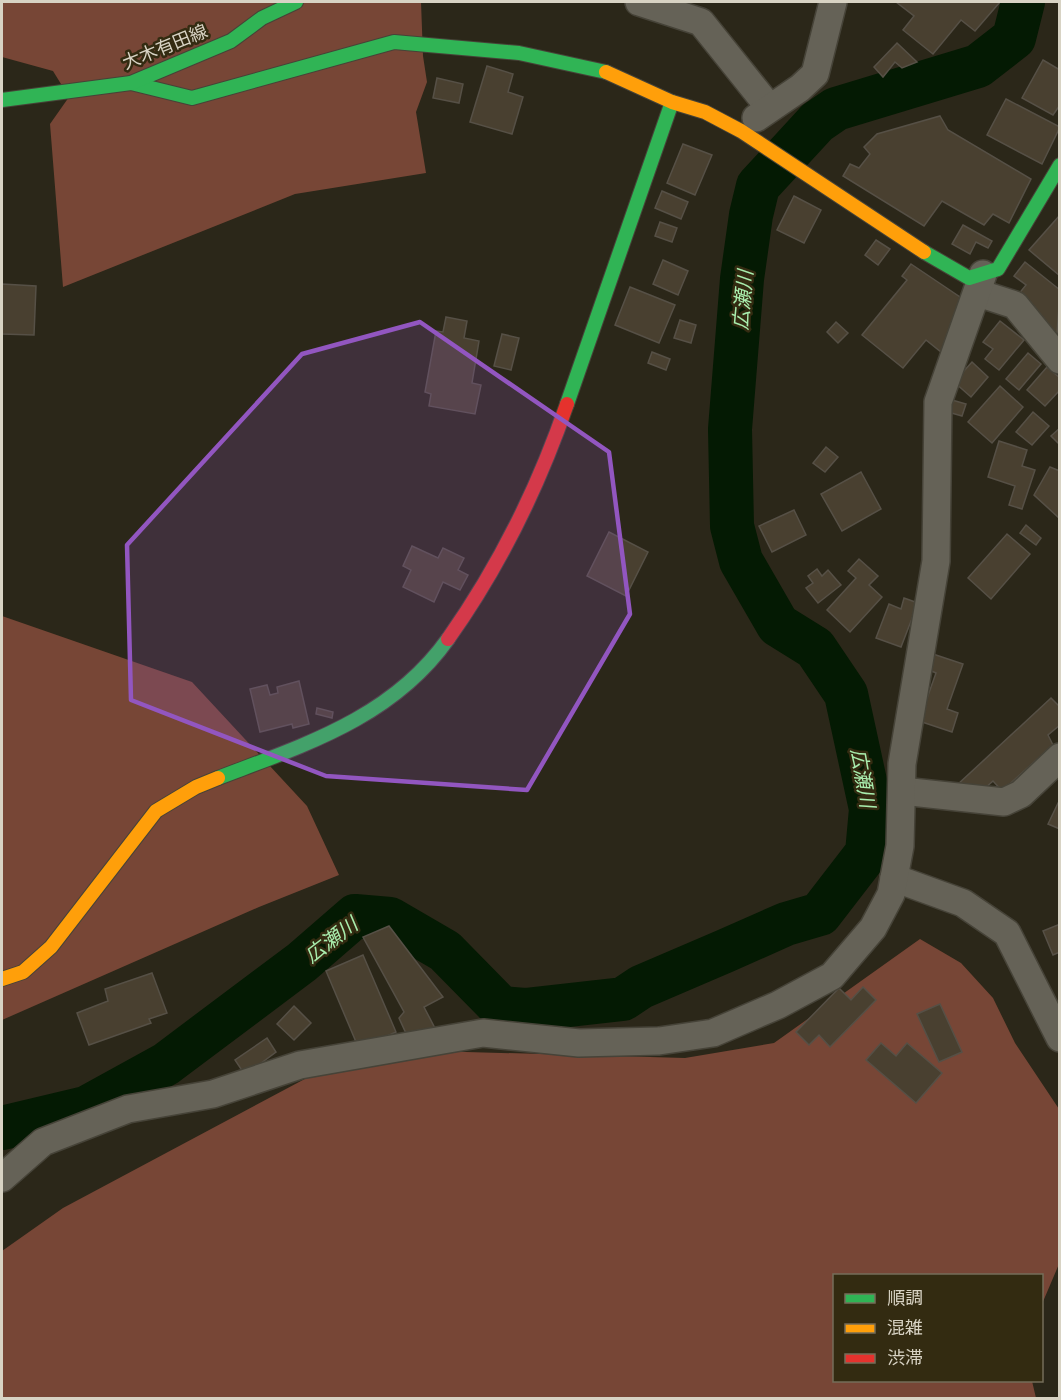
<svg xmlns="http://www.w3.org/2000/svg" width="1061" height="1400" viewBox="0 0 1061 1400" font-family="Quicksand,'Noto Sans JP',sans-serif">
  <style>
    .forest { fill: #774636 }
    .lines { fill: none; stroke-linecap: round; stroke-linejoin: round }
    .river { stroke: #041a03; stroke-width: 44 }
    .building { fill: #494030; stroke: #565046; stroke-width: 1.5 }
    .street-casing { stroke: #464338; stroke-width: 30 }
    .fast-casing { stroke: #464338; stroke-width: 16 }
    .slow-casing { stroke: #464338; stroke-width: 16 }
    .jam-casing { stroke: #464338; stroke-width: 16 }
    .street { stroke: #656257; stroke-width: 27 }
    .fast { stroke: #30b455; stroke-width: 14 }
    .slow { stroke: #ff9f0a; stroke-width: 14 }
    .jam { stroke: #e5322d; stroke-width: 14 }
    .marked { fill: #9256c0; fill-opacity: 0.2; stroke: #9256c0; stroke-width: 4.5; stroke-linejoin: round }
    .labels { text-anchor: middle; stroke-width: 5; stroke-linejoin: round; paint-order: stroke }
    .street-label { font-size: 18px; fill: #d8d3c4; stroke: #332b11 }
    .water-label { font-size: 20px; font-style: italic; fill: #a9eeae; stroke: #332b11 }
  </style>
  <rect width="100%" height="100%" fill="#2b2719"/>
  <g class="forest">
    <polygon points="2,2 421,2 423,56 427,82 416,112 426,173 295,194 63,287 50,124 69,97 53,71 2,57"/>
    <polygon points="2,616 192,682 307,806 339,875 259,907 2,1020"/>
    <polygon points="920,939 961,963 993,998 1015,1043 1059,1109 1059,1264 1042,1304 1042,1276 834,1276 834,1380 1032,1381 1036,1398 2,1398 2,1251 63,1208 316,1073 396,1050 685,1058 774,1043"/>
  </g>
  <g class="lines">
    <polyline class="river" points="2,1128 86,1108 166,1064 302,962 355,916 390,919 445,951 501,1008 525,1010 623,999 641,987 725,951 786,924 820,914 867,853 871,809 846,694 815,648 778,625 741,561 732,526 730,429 742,279 751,215 758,186 817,122 836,109 978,66 1014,38 1023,2"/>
  </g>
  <g class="building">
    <polygon points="896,2 1000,2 975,31 961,20 933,54 903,30 914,16"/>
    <polygon points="897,43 917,62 902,68 895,62 883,77 874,67"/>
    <polygon points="1043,60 1060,70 1060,105 1053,115 1022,98"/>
    <polygon points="487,66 513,74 508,92 523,97 512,134 470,122"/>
    <polygon points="437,78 463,84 459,103 433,98"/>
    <polygon points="1006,99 1060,127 1042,164 987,135"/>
    <polygon points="940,116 948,130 1031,179 1009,223 993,214 984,225 942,201 924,226 843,176 850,164 859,168 870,154 864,147 877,134"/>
    <polygon points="683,144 712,155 695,195 667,183"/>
    <polygon points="662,191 688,202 681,219 655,208"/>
    <polygon points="794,196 821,210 804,243 777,230"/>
    <polygon points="1060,215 1060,276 1029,250"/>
    <polygon points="660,222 677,228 672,242 655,236"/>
    <polygon points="963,225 992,241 988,248 976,242 970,254 952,244"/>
    <polygon points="876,240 890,249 878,265 865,255"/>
    <polygon points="663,260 688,271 678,295 653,284"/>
    <polygon points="1025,262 1060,290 1057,335 1014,300 1026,285 1014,276"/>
    <polygon points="911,264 963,299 941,352 926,340 903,368 862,335 907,280 902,276"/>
    <polygon points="2,284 36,286 34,335 2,334"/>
    <polygon points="630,287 675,305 659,343 615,325"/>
    <polygon points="446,317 467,321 464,338 479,341 472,383 481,385 475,414 429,406 431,394 425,392 436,331 443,332"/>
    <polygon points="680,320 696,325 691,343 674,338"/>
    <polygon points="1000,321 1024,340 999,370 985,359 993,349 983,342"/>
    <polygon points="836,322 848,333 838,343 827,332"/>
    <polygon points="502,334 519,338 511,370 494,366"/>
    <polygon points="652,352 670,359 666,370 648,363"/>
    <polygon points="1028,353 1041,364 1019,390 1006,379"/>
    <polygon points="972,362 988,377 971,397 954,382"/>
    <polygon points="1047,367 1060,378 1060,390 1045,406 1027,390"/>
    <polygon points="1000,386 1023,407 992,443 968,422"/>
    <polygon points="952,400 966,404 962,416 948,412"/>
    <polygon points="1033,412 1049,426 1032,445 1016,432"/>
    <polygon points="1060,428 1060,445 1051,436"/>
    <polygon points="999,441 1027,450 1022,466 1035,470 1022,509 1009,505 1015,486 988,477"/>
    <polygon points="826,447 838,457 825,472 813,463"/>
    <polygon points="1050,467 1060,471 1059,518 1034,495"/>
    <polygon points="861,472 881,509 842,531 821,494"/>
    <polygon points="794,510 806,535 772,552 759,526"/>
    <polygon points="1026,525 1041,538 1036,545 1020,533"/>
    <polygon points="609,532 648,552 626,596 587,576"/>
    <polygon points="1007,534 1030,554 991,599 968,578"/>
    <polygon points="412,546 438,558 443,548 464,558 458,570 468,575 460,590 443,582 434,602 403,587 411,570 403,566"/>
    <polygon points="859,559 878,576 869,585 882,597 850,632 827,610 856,578 848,571"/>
    <polygon points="817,569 822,576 828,570 841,585 818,603 806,588 813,583 808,576"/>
    <polygon points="904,598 918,603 901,647 876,638 889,604 901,609"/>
    <polygon points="933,654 963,664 947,709 958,713 952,732 919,721 936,673 927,669"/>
    <polygon points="299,681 309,724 293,728 292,724 260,732 250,689 267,685 270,695 278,693 277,687"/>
    <polygon points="1051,698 1060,707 1060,725 1048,735 1053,745 1002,791 993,781 984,789 956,786"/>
    <polygon points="317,708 333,712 332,718 316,714"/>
    <polygon points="1060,799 1060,829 1048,824"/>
    <polygon points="1060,924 1060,952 1053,955 1043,931"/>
    <polygon points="389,926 443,997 424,1007 438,1034 410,1042 399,1018 404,1012 363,937"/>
    <polygon points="363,955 396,1032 359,1049 326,971"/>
    <polygon points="152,973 167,1013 149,1019 151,1023 89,1045 77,1013 108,1001 105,989"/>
    <polygon points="863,987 876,1000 830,1047 819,1035 809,1045 796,1032 839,988 851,1000"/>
    <polygon points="940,1004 962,1052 939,1062 917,1014"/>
    <polygon points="294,1006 311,1023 294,1040 277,1024"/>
    <polygon points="267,1038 276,1052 245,1075 235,1060"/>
    <polygon points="881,1043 896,1056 907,1043 942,1073 916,1103 866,1060"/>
  </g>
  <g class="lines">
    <defs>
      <g id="street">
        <polyline points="639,2 701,22 769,107"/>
        <polyline points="756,118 800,88 815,74 833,2"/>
        <polyline points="978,293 1015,305 1060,360"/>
        <polyline points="902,791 1004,802 1021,794 1060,757"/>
        <polyline points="894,878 963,903 1007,933 1060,1038"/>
        <polyline points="2,1178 43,1142 128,1109 213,1094 300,1065 483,1033 579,1043 659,1041 713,1033 778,1005 832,976 873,928 891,894 900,846 902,764 936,561 938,402 983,274"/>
      </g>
      <g id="fast">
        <polyline points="131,83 192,98 394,42 519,53 606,72"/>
        <polyline points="2,100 131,83 231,41 262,18 296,2"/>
        <polyline points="924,252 969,278 998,269 1060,165"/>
        <polyline points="567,404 672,102"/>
        <path d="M218,778C304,745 392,718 448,639"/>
      </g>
      <g id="slow">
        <polyline points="606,72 672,102 705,112 741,131 924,252"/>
        <polyline points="2,979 23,972 51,947 156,811 196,787 218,778"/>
      </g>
      <path id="jam" d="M448,639C499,567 538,488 567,404"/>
    </defs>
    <use href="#street" class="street-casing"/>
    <use href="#fast" class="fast-casing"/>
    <use href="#slow" class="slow-casing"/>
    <use href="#jam" class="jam-casing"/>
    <use href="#street" class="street"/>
    <use href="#fast" class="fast"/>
    <use href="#slow" class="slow"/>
    <use href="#jam" class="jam"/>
  </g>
  <path class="marked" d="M420,322L609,452L630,614L527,790L326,776L131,700L127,545L302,354Z"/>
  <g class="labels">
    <g class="street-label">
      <text transform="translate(165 47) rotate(-22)" y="6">大木有田線</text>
    </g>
    <g class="water-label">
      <text transform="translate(743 300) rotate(-85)" y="7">広瀬川</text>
      <text transform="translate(863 778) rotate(80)" y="7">広瀬川</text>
      <text transform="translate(331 940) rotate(-37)" y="7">広瀬川</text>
    </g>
  </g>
  <rect width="1061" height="1400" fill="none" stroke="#d8d3c4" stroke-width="6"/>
  <rect x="833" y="1274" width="210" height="108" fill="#332b11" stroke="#756e59" stroke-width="1.5"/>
  <rect x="845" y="1294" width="30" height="9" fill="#30b455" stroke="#756e59" stroke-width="1.5"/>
  <text x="887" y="1304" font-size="18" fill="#d8d3c4">順調</text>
  <rect x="845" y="1324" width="30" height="9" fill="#ff9f0a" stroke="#756e59" stroke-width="1.5"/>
  <text x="887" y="1334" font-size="18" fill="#d8d3c4">混雑</text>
  <rect x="845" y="1354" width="30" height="9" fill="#e5322d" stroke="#756e59" stroke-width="1.5"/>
  <text x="887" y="1364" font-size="18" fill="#d8d3c4">渋滞</text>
</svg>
